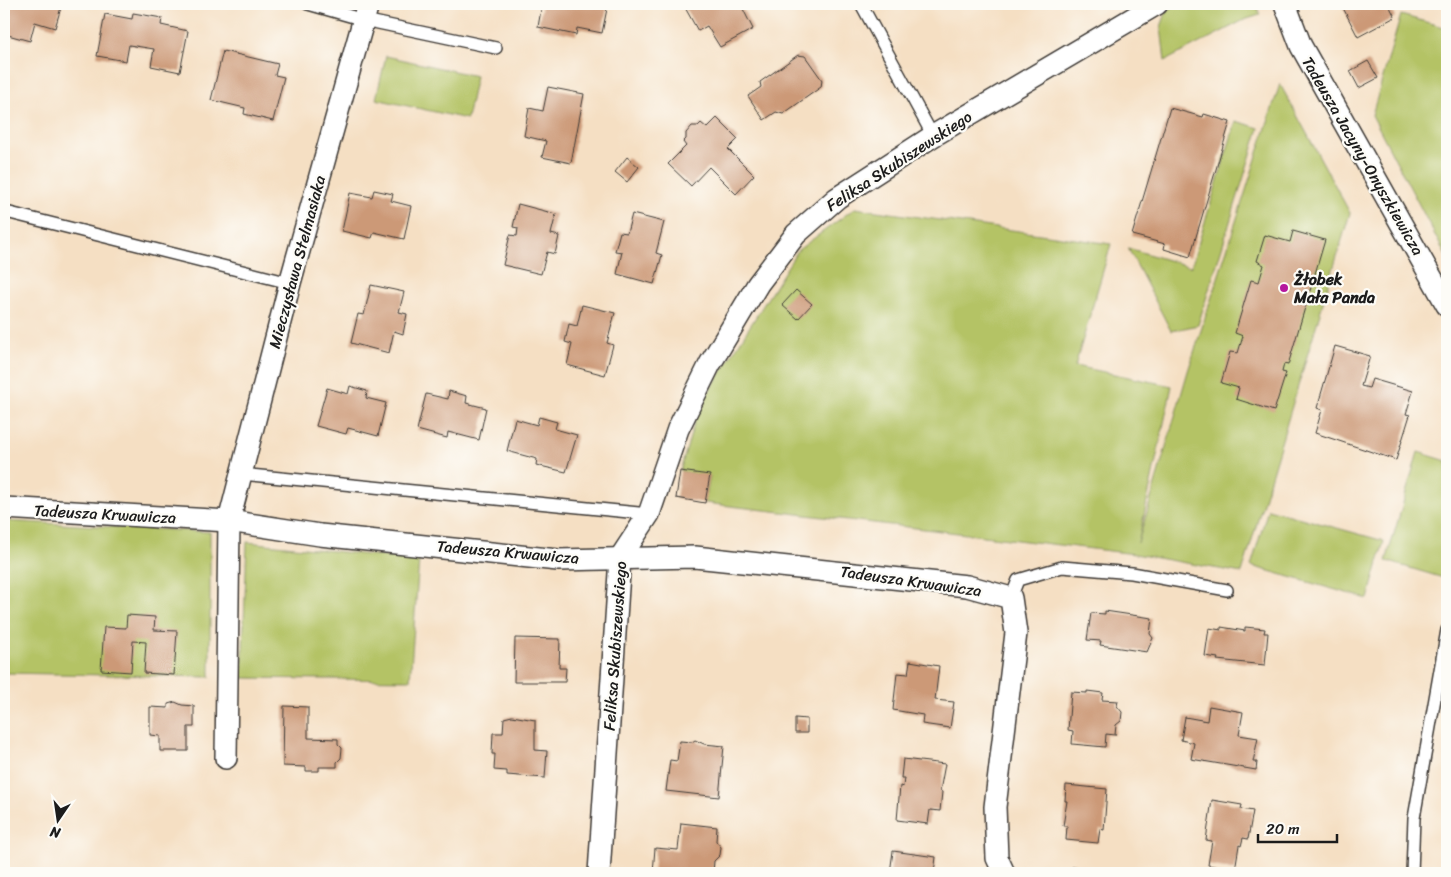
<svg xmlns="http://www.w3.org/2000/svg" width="1451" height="877" font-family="Sriracha,sans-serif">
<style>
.green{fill:#b4c365;stroke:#687040}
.building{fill:#c97}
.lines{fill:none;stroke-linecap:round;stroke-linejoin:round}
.lane-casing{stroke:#3d3935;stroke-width:14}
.street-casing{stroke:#3d3935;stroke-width:24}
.lane{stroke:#fff;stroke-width:11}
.street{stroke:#fff;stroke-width:21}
.poi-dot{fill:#b5179e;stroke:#fdfcf7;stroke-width:2}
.labels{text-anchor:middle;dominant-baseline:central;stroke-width:4.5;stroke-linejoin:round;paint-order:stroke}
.street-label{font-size:16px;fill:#1c1c1c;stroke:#fdfcf7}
.poi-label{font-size:16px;font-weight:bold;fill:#1c1c1c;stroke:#fdfcf7;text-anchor:start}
</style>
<rect width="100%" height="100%" fill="#fdfcf7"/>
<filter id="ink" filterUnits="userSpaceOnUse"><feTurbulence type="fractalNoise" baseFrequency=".02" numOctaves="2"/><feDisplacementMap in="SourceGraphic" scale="10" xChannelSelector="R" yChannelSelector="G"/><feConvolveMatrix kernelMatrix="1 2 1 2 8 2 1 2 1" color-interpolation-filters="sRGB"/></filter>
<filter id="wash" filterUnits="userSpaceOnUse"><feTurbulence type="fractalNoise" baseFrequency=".0096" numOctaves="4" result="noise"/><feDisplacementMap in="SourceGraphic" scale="20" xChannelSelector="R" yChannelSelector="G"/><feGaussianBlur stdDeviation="1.12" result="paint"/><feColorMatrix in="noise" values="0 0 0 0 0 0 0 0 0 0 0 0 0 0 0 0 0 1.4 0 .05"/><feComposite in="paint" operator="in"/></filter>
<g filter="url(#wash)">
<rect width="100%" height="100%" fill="#f5dfc3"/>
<!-- green -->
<g class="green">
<path d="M1178 4H1256L1260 15 1244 20 1165 61 1161 27 1167 10Z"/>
<path d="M1401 15 1447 28V258L1372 115Z"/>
<path d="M386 56 476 76 467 119 376 99Z"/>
<path d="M1280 84 1350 213 1242 573 1135 554 705 503 710 476 680 471 699 407 798 250 855 208 1111 244 1075 366 1172 386 1138 543 1188 371Z"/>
<path d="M1236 121 1259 128 1198 325 1171 331 1128 248 1191 267Z"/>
<path d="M1418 452 1447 461V579L1386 561Z"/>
<path d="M1268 509 1384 541 1368 599 1251 566Z"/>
<path d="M4 521 210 532V677L4 673Z"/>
<path d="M247 542 419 560 410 680 242 678Z"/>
</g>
<g id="blocks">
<!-- building -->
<g class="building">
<path d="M4 4H62L55 28 35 22 30 41 4 34Z"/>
<path d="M542 4H608L602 33 577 28 576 35 538 27Z"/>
<path d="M683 4H734L736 8 741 5 753 29 720 47 707 26 698 31Z"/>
<path d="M1341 4H1392L1389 5 1395 17 1358 37Z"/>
<path d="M133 13 162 18 161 25 188 31 180 72 151 66 154 49 129 45 126 61 97 56 105 14 132 19Z"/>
<path d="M223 51 278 64 275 75 284 77 273 121 244 114 245 108 211 100Z"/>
<path d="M798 55 805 56 822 80 821 87 783 114 776 112 764 120 748 96 761 87 760 82Z"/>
<path d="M1368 61 1378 78 1359 88 1350 71Z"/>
<path d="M548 87 584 94 571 163 542 157 546 141 524 136 529 108 543 111Z"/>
<path d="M1170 108 1203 117 1204 114 1230 122 1190 257 1164 249 1165 244 1132 235Z"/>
<path d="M717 118 738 139 728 149 754 175 736 194 709 167 691 186 668 164 686 146 683 142 686 139V133L692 126H698L701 123 707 128Z"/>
<path d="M627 157 639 167 627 182 615 172Z"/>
<path d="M374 190 393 194 391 201 411 206 404 239 374 232 372 238 342 231 350 193 372 197Z"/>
<path d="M518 204 556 214 551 234 559 236 555 254 547 252 541 274 503 265 510 235 517 236 518 228 513 227Z"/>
<path d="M632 214 664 222 656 253 662 255 654 284 617 274 622 252 615 251 620 232 627 233Z"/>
<path d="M1293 231 1325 240 1288 365 1284 364 1282 372 1286 373 1274 411 1236 399 1239 388 1221 383 1230 352 1238 353 1243 336 1235 333 1251 280 1259 282 1264 265 1257 261 1265 235 1290 242Z"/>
<path d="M371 285 404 292 399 312 407 314 403 334 394 331 389 353 351 343 358 314 364 315Z"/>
<path d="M796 290 812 304 798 319 782 305Z"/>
<path d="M582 305 615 313 607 343 613 345 605 375 567 365 572 344 565 342 569 324 577 326Z"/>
<path d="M1335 346 1370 356 1361 386 1369 388 1372 379 1413 391 1406 414 1410 415 1396 460 1315 433 1322 410 1317 408Z"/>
<path d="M350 386 367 391 366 398 386 403 378 436 348 428 346 434 316 426 327 388 348 394Z"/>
<path d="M449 391 467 396 466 403 486 408 479 440 448 432 447 438 417 430 426 394 448 399Z"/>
<path d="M539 417 557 422 555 429 577 435 566 472 536 465 537 459 507 451 515 419 537 425Z"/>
<path d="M680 471 710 475 705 503 676 498Z"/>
<path d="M1105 611 1152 618 1150 634 1153 638 1147 652 1100 645 1101 641 1087 640 1091 613 1105 614Z"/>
<path d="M127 615 155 617 154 630 177 631 174 675 144 673 146 642 133 641 131 672 101 670 104 627 126 628Z"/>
<path d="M1221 627 1245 631V627L1265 629 1264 633H1268L1265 665 1217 660 1218 658 1205 656 1209 628 1221 630Z"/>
<path d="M515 638 560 639 559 668H566L565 682H514Z"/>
<path d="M910 661 939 666 935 700 954 702 950 728 922 724 923 715 893 710 897 673 908 674Z"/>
<path d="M1087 691 1103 693 1102 700 1118 701 1117 706 1122 712 1121 721 1116 725 1115 735 1106 734 1105 747 1072 744 1073 731 1068 730 1071 692 1087 693Z"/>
<path d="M175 702 182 705 194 706V727H188V751H160V736L150 735V707L168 708V704Z"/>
<path d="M284 706 308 707V738L338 739V744L342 748 341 758 337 762V767H319V771H306V767L283 766Z"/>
<path d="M1209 706 1243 712 1239 735 1258 738 1253 762H1257L1256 770 1191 759 1194 743 1181 740 1185 717 1207 721Z"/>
<path d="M512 716 535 720V750L547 751 545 778 507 775V771L494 770 495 754H492L493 733H503L504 718Z"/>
<path d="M795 718 807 719V733H795Z"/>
<path d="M695 740 704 744 724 746 719 797 666 791 670 760 677 761 680 741 692 742Z"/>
<path d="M903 759 945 764 940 791 942 792 940 811 930 810 928 824 897 820 900 786 903 787 904 778H901Z"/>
<path d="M1066 785 1107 789 1104 830 1100 829 1098 843 1066 840 1067 826H1063L1067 801H1065Z"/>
<path d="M1212 800 1242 805 1241 809 1253 811 1248 839 1243 838 1241 846 1239 845 1235 870 1208 865 1212 841 1206 840Z"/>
<path d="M681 823 717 827 716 841 721 847 720 855 714 861 713 873H653L655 848 678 850Z"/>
<path d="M893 851 936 857 934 873H890Z"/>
<path d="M1072 867 1114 871V873H1071Z"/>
</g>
</g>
</g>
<g filter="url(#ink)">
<use href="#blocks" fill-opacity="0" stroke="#3d3935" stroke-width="1"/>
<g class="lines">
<defs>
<g id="lane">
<path d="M308 4 364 20 496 48"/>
<path d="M861 4 933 136"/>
<path d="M6 212 290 283"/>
<path d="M241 474 649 514"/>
<path d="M1011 598 1018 580 1062 567 1132 573 1227 590"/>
<path d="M1412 873 1414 818 1447 630"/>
</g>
<g id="street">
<path d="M1285 4 1301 46 1447 305"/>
<path d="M4 508 229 521 320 535 558 560 695 557 967 586 1011 598 1016 633 995 807 997 858 1004 873"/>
<path d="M226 758 229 521 290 283 368 4"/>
<path d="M599 873 620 558 649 514 678 429 710 364 758 284 796 234 837 198 933 136 1157 4"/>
</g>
</defs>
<!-- lane casing -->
<use href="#lane" class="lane-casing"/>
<!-- street casing -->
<use href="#street" class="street-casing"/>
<!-- lane -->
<use href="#lane" class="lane"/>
<!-- street -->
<use href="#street" class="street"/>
</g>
</g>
<!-- markers -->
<circle class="poi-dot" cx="1284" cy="288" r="5"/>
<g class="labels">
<!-- street labels -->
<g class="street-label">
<text transform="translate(1363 156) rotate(60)">Tadeusza Jacyny-Onyszkiewicza</text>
<text transform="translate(899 161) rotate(-33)">Feliksa Skubiszewskiego</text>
<text transform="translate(297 262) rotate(-75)">Mieczysława Stelmasiaka</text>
<text transform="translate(105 514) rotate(3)">Tadeusza Krwawicza</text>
<text transform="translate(508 552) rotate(5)">Tadeusza Krwawicza</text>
<text transform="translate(911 581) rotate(8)">Tadeusza Krwawicza</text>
<text transform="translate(615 646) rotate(-86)">Feliksa Skubiszewskiego</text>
</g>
<!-- poi labels -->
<g class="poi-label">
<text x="1294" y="279">Żłobek<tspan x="1294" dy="18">Mała Panda</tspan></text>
</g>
</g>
<!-- margin -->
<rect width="1451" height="877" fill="none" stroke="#fdfcf7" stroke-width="20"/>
<!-- north arrow -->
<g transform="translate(58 820) rotate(193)" stroke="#fdfcf7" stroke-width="4" paint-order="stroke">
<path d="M0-4L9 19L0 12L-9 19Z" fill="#1c1c1c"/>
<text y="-8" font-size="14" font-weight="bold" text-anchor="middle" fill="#1c1c1c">N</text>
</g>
<!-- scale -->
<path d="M1258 834v8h79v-8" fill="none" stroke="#1c1c1c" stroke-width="2.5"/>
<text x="1266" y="834" font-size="15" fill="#1c1c1c" stroke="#fdfcf7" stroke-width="4" paint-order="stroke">20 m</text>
</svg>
